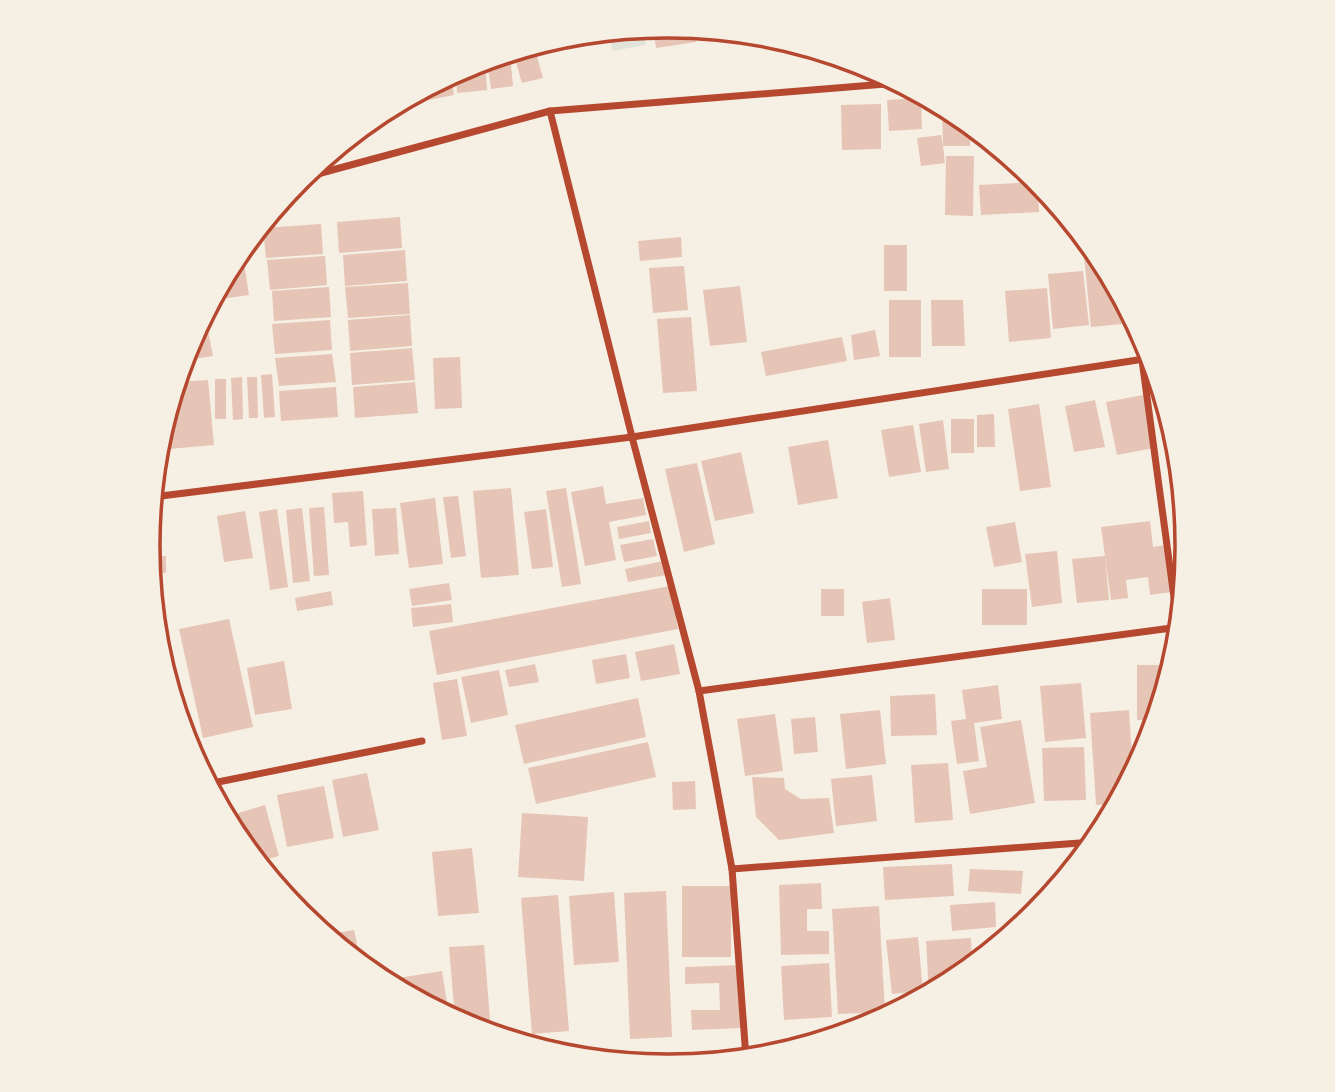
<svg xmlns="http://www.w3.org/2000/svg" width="1335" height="1092" font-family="'Archivo Narrow',sans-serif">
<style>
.green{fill:#e2e4dc}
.building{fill:#e6c5b7}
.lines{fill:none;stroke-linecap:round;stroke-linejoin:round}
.minor{stroke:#b5482f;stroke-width:7}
.rim{fill:none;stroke:#b5482f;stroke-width:3.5}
</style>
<rect width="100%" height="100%" fill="#f6efe4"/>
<!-- green -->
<path class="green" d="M643 29 646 45 612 51 609 32Z"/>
<!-- building -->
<g class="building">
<path d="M668 26 694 29 696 42 656 48 653 28Z"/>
<path d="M534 46 543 78 522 83 513 52Z"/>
<path d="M510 54 513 86 491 89 487 60Z"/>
<path d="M485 61 487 90 457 93 456 73Z"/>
<path d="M451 76 454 95 419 102 417 93Z"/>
<path d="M921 98 922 129 889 131 887 100Z"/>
<path d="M881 104V149L842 150 841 105Z"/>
<path d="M942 106 970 125V146H943L945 163 921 166 917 138 941 135 943 146Z"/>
<path d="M946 156H974L973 216 945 215Z"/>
<path d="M1037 182 1039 212 981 215 979 185Z"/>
<path d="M400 217 402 248 339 253 337 222Z"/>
<path d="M321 224 323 254 266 258 263 228Z"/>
<path d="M681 237 682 257 640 261 638 241Z"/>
<rect x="884" y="245" width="23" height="46"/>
<path d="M1090 245 1100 258 1119 294 1122 324 1091 327 1083 246Z"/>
<path d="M242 249 249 295 215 300 236 257Z"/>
<path d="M405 250 407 281 345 286 343 255Z"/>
<path d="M325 256 327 285 270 290 267 260Z"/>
<path d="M684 266 688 310 653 313 649 268Z"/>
<path d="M1083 271 1089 325 1053 329 1048 274Z"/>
<path d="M408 283 410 314 348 318 345 287Z"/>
<path d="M740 286 747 342 710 346 703 290Z"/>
<path d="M329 287 331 317 274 321 272 291Z"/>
<path d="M1047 288 1051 338 1009 342 1005 291Z"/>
<rect x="889" y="300" width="32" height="57"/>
<path d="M931 300H963L965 346H932Z"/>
<path d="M410 315 412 346 350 351 348 320Z"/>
<path d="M691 317 697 391 663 393 657 319Z"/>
<path d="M330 320 332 350 275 354 272 324Z"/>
<path d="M207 326 213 356 187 360V347L198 328Z"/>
<path d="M875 330 880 356 854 360 851 335Z"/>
<path d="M842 337 847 361 766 376 761 352Z"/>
<path d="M412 348 415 380 352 385 350 353Z"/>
<path d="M332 354 336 382 279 386 275 358Z"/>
<path d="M460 357 462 408 435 409 433 358Z"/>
<path d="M272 374 275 417 264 418 261 375Z"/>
<path d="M242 377 243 419 233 420 231 378Z"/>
<path d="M247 377H257L258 418H249Z"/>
<rect x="215" y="379" width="11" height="40"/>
<path d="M208 380 214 445 157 450 177 382Z"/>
<path d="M415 382 418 413 355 418 353 387Z"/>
<path d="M336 387 338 417 281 421 279 391Z"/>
<path d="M1143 395 1154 448 1117 455 1106 402Z"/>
<path d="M1095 400 1105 447 1074 452 1065 406Z"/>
<path d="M1039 404 1051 487 1020 491 1008 409Z"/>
<path d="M994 414 995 447H977V415Z"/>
<rect x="951" y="419" width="23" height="34"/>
<path d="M943 420 949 469 926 472 919 424Z"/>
<path d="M913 425 921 472 889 477 881 430Z"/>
<path d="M828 440 838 498 798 505 788 447Z"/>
<path d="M741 452 754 513 715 521 701 461Z"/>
<path d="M697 463 715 544 684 552 665 469Z"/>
<path d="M603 486 606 504 643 498 646 515 609 522 616 560 585 566 571 492Z"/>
<path d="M511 488 519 575 481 578 473 491Z"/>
<path d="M566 488 581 584 562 587 546 491Z"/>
<path d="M363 491 367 545 350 547 348 522 334 523 332 493Z"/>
<path d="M458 496 466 556 451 558 443 497Z"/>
<path d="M435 498 443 564 409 568 400 503Z"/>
<path d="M324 507 329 575 314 576 309 508Z"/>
<path d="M302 508 310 581 293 583 286 510Z"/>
<path d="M396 508 399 554 375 556 372 509Z"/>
<path d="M277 509 288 587 270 590 259 512Z"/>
<path d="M546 509 553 567 532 569 524 512Z"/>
<path d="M245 511 253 558 224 562 217 516Z"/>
<path d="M649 521 651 533 619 539 617 527Z"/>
<path d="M1150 521 1153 547 1166 545 1172 592 1150 595 1148 577 1126 580 1128 598 1111 600 1101 527Z"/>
<path d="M1015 522 1022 562 994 567 986 527Z"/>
<path d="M653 539 657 556 624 562 620 545Z"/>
<path d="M1057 551 1062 603 1032 607 1025 554Z"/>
<path d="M166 556V573H152L151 557Z"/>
<path d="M1105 556 1109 600 1077 603 1072 559Z"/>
<path d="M663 561 666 575 628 582 625 569Z"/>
<path d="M449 583 452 600 412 606 409 589Z"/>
<path d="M670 586 678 629 437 675 429 631Z"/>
<rect x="821" y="589" width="23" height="27"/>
<rect x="982" y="589" width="45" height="36"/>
<path d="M331 591 333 605 297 611 295 598Z"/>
<path d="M890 598 895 640 867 643 862 602Z"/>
<path d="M451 604 453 622 413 627 411 608Z"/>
<path d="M229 619 253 727 203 738 179 629Z"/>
<path d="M674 644 680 674 641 681 635 652Z"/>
<path d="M626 654 630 678 596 684 592 660Z"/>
<path d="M284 661 292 709 255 715 247 668Z"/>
<path d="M535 664 539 682 509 687 505 670Z"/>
<path d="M1137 665H1172L1155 720H1137Z"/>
<path d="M499 670 508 715 471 723 461 677Z"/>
<path d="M457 679 467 736 442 740 433 683Z"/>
<path d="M1081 683 1086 738 1045 742 1040 686Z"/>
<path d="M998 685 1002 719 974 723 979 761 957 764 951 721 966 719 962 690Z"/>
<path d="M935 694 937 735 891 736 890 696Z"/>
<path d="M638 698 646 737 524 764 515 725Z"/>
<path d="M880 710 886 764 846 769 840 714Z"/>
<path d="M1129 710 1133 772 1116 804 1096 805 1090 713Z"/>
<path d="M775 714 783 771 745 776 737 719Z"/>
<path d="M815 717 818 752 794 754 791 719Z"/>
<path d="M1021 720 1035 803 970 814 963 771 987 767 980 727Z"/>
<path d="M648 742 656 777 536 804 528 768Z"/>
<path d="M1084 747 1086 800 1044 801 1042 748Z"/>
<path d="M948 763 953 820 915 823 911 765Z"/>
<path d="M367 773 379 830 343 837 332 780Z"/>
<path d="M872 775 877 821 836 826 831 779Z"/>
<path d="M752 777 784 778 785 789 801 799 829 798 834 833 779 840 756 817Z"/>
<path d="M695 781 696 809 673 810 672 782Z"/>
<path d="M324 786 334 838 287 847 277 795Z"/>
<path d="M265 805 279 856 257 862 248 850 238 813Z"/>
<path d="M522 813 588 817 584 881 518 877Z"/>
<path d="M472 848 479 913 438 916 432 852Z"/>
<path d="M952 864 954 896 885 900 883 867Z"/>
<path d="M970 869 1023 871 1021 894 968 891Z"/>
<path d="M821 883 822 909H807V931H829V954L781 955 779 885Z"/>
<rect x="682" y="886" width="49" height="71"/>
<path d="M666 891 672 1037 630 1039 624 893Z"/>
<path d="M614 892 619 962 574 965 569 896Z"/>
<path d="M558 895 569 1031 532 1034 521 898Z"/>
<path d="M995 902 996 927 952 931 950 905Z"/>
<path d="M879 906 885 1012 838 1014 832 909Z"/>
<path d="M354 930 361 963 326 935Z"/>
<path d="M918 937 923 991 892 994 886 940Z"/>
<path d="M971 938 972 965 956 978 929 993 926 941Z"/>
<path d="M484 945 491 1031H485L455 1019 449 947Z"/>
<path d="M829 963 832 1017 784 1020 781 966Z"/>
<path d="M739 965 741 1028 692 1030 691 1010H720L719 983 685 984V967Z"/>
<path d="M391 971 394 986 375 975Z"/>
<path d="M442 971 449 1016 400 990 398 978Z"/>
</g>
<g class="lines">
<!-- minor -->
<g class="minor">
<path d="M550 111 632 437 699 691 732 869 746 1058"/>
<path d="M324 159 327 171"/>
<path d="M299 179 550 111 898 83"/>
<path d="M1135 323 1142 360 1178 627"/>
<path d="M153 497 632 437 1151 358"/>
<path d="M699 691 1179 627"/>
<path d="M208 784 422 741"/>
<path d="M732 869 1093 842"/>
</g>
</g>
<!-- crop -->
<path d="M0 0H1335V1092H0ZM667 38H668A507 507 0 0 1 1175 545V547A507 507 0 0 1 668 1054H667A507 507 0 0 1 160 547V545A507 507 0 0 1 667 38Z" fill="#f6efe4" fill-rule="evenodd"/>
<path class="rim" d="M667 38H668A507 507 0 0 1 1175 545V547A507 507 0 0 1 668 1054H667A507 507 0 0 1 160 547V545A507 507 0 0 1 667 38Z"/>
</svg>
